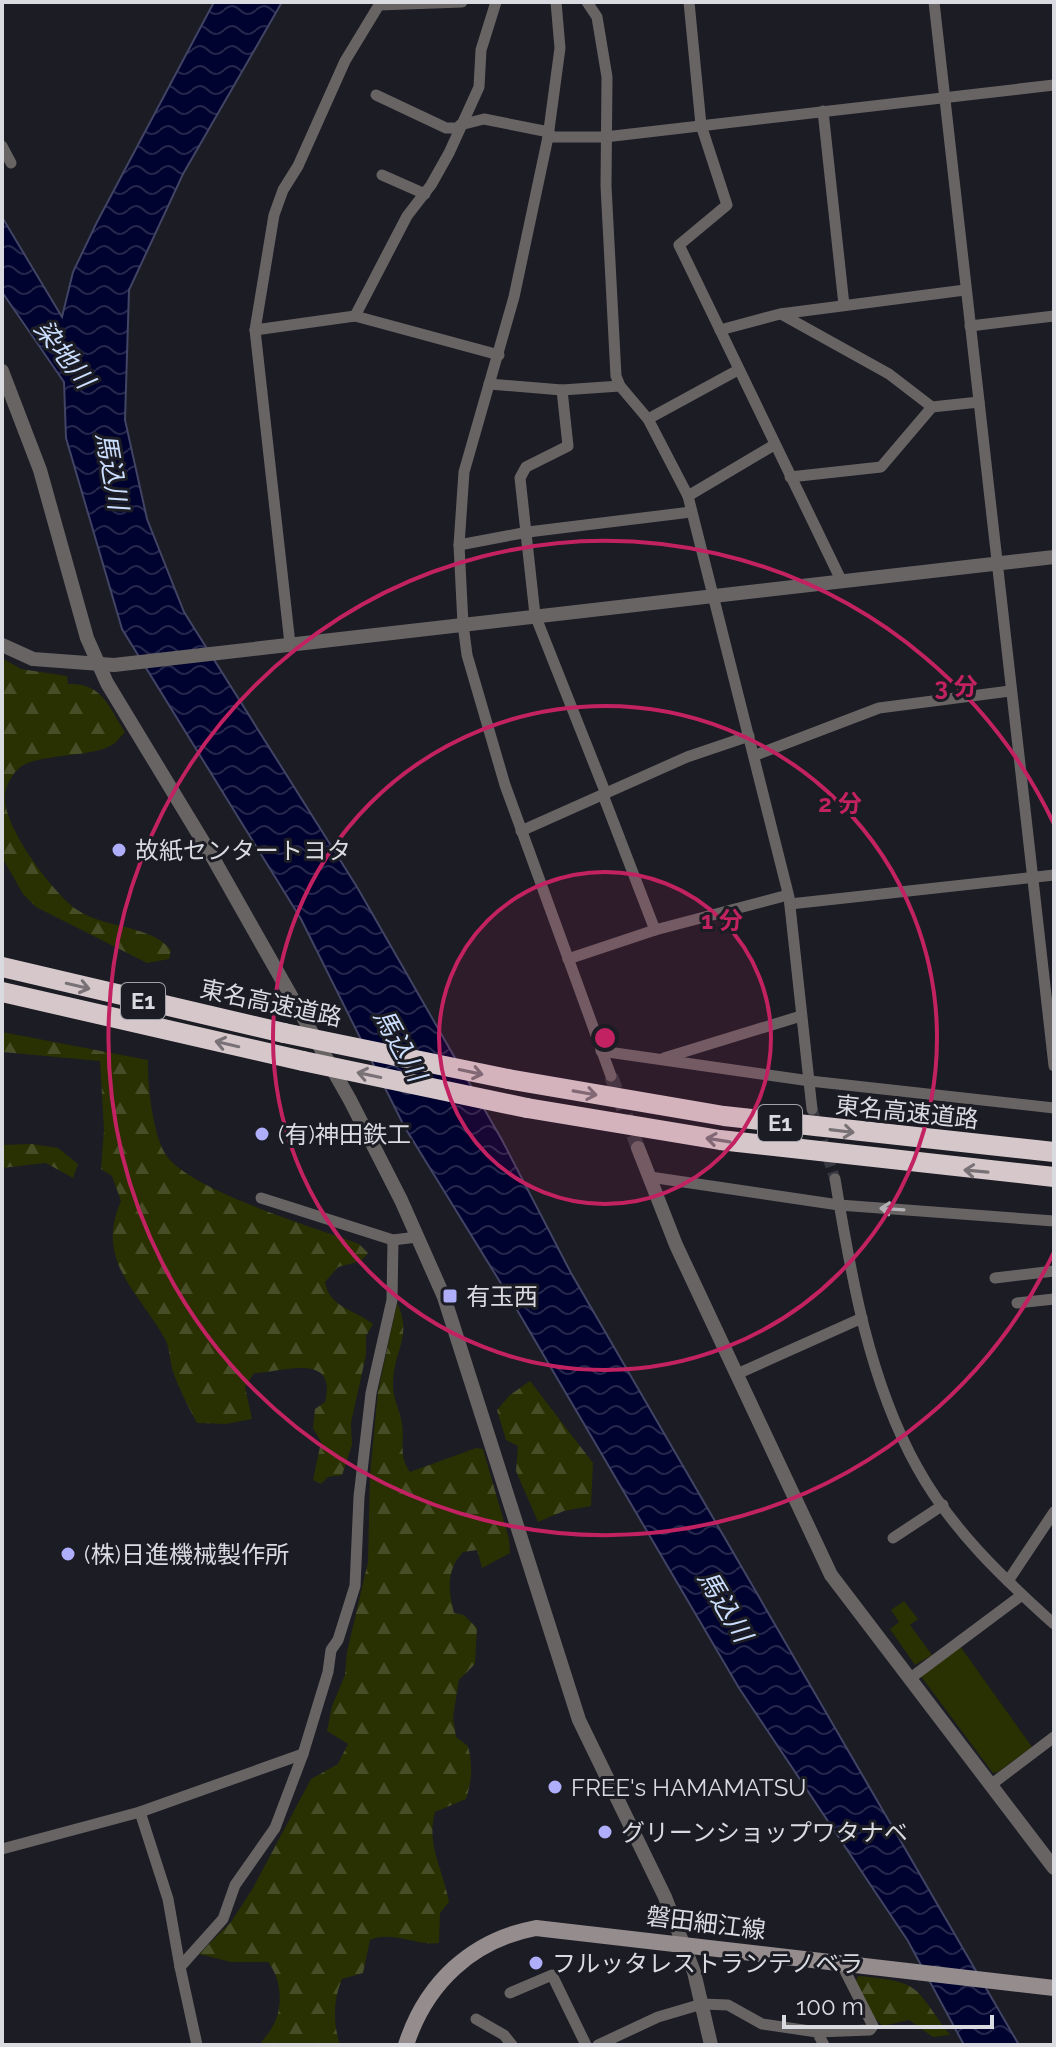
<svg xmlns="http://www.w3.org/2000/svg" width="1056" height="2047" font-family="Raleway,'Noto Sans JP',sans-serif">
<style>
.green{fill:#293002}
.forest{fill:url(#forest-firs)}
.water{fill:url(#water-waves);stroke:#414464;stroke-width:2}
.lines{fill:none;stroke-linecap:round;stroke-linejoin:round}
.minor-tunnel{stroke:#383940;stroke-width:11;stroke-dasharray:11 5.5;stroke-linecap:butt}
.tertiary-tunnel{stroke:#383940;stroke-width:14;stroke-dasharray:14 7;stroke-linecap:butt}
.minor{stroke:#696464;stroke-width:11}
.tertiary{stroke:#696464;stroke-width:14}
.secondary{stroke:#958c8d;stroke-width:16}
.motorway{stroke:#d6c8ca;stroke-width:20}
.motorway-bridge{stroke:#d6c8ca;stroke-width:20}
.oneway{stroke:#787277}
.oneway2{stroke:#b2b1b5}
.ring{fill:none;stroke:#c32262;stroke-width:4}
.poi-dot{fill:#aeaefb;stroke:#1b1c24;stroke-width:3}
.labels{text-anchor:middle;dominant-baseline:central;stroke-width:6;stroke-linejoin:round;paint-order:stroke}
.shield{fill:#1b1c24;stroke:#a0a2a8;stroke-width:2}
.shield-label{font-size:22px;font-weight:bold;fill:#d9dbe0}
.poi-label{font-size:24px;fill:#d9dbe0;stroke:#1b1c24;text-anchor:start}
.street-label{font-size:24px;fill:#d9dbe0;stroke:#1b1c24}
.water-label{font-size:26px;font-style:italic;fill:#cbdefe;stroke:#1b1c24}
.centre{fill:#c32262;stroke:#1b1c24;stroke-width:4}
.ring-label{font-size:24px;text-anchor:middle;font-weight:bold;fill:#c32262;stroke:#1b1c24;stroke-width:6;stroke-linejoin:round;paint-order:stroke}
</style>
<defs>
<pattern id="forest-firs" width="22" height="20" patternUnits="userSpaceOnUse" patternTransform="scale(2)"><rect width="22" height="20" fill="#293002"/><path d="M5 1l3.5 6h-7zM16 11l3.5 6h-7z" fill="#474d27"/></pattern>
<pattern id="water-waves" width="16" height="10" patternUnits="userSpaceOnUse" patternTransform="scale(2)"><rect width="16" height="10" fill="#00032f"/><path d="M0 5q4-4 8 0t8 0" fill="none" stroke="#25274d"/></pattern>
</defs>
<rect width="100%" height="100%" fill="#1b1c24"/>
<!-- green -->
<g class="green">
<path d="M904 1601 918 1619 910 1625 932 1655 915 1665 890 1629 899 1622 891 1610Z"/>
<path d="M960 1646 1032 1747 998 1772 993 1773 920 1675Z"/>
</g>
<!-- forest -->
<g class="forest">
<path d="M2 658 21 669 67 676 68 684C102 682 109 707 125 732 121 736 116 743 112 745 91 758 34 753 18 769 11 776 5 787 5 797 3 826 53 893 76 909 104 929 150 924 171 950L169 959 147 963 36 907 23 894 2 857Z"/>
<path d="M2 1032 148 1060C147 1083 153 1136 166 1155 191 1191 316 1228 359 1244L368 1253 361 1261 338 1267 325 1282C329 1307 355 1310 373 1324L366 1336V1355L351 1423 352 1445 342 1475 328 1477 321 1484 313 1480 321 1442 313 1428 315 1409 325 1402C338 1350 280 1373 254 1373L245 1387 252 1419 226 1424 197 1423C188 1406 179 1389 173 1372 170 1362 170 1350 166 1341 140 1292 94 1262 121 1201L112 1176 101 1169 104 1130 100 1061 2 1052Z"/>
<path d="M32 1144 58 1148 78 1164 73 1178 46 1163 2 1168V1145Z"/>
<path d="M397 1303C413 1335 394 1350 393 1382 392 1398 400 1409 402 1424 405 1444 398 1455 410 1472L476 1448 483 1449 509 1539 510 1553 482 1568 477 1550 463 1552C446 1570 448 1590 454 1613L464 1615 477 1628 475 1664 459 1680 453 1717 456 1737 468 1746C473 1766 472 1780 466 1799L435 1812C426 1845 443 1869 449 1902L440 1913 439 1943C416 1946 391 1930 370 1940L363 1973 342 1979C333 2000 333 2023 340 2045H260C263 2038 268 2035 271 2029 284 2010 282 1979 268 1962H231L199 1954 231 1922 253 1888 311 1779 338 1764 348 1744 327 1731 332 1706 345 1675 347 1652 368 1562 370 1475 378 1391Z"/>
<path d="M530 1381 593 1463 591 1506 564 1511 538 1522 516 1471 518 1446 506 1440 497 1410 510 1395Z"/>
<path d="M858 1976C923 1982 913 1986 950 2035L933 2037 909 2020 883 2026 869 2013 855 1984Z"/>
</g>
<!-- water -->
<path class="water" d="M214 2H282L183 174 129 290 125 420 147 519 184 612 357 887 502 1140 571 1273 1019 2045H964L908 1941 739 1688 513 1303 404 1126 301 919 122 629 66 438 64 382 2 292V217L62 317 73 272 97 222Z"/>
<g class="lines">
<!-- minor-tunnel -->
<path class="minor-tunnel" d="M812 1109 835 1179"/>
<!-- tertiary-tunnel -->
<path class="tertiary-tunnel" d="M611 1076 638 1148"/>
<!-- minor -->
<g class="minor">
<path d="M556 2 560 48 548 137 514 297 464 472 459 545 463 624 467 655 505 785 611 1076"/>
<path d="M587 2 597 17 607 77 606 186 616 376 620 386 648 419 688 496 789 897 812 1109"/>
<path d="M689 2 701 125 727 205 679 245 842 582"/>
<path d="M934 2 1054 1066"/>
<path d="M376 95 446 128H459"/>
<path d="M823 111 844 305"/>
<path d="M460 125 484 119 549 132"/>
<path d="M548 137H605L1054 85"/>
<path d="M2 146 11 163"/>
<path d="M382 175 425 194"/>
<path d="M781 314 889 374 932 407 979 402"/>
<path d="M355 316 407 216 431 185 449 153 479 87 481 50 496 2"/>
<path d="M970 326 1054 316"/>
<path d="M255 330 355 316 499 355"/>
<path d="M720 330 780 314 965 290"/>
<path d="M489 384 562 390 620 386"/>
<path d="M562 390 568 446 526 467 520 478 535 615 606 794"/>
<path d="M648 419 738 370"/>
<path d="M790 477 881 467 932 407"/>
<path d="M688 496 774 445"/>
<path d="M459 545 528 532 691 512"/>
<path d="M290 644 255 330 274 215 283 190 298 166 345 61 379 5 462 2"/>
<path d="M756 755 879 708 1010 691"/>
<path d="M603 795 655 930"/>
<path d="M521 831 687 757 749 736"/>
<path d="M790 904 1054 875"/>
<path d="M568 959 655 930 788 895"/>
<path d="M601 1051 810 1081 1054 1108"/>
<path d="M664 1058 801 1016"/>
<path d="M650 1177 839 1205 1054 1221"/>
<path d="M835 1179C851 1276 869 1381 917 1467 951 1529 1003 1578 1054 1624"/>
<path d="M261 1198 393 1240"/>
<path d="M995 1278 1054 1271"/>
<path d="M1017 1303 1054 1299"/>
<path d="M737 1374 862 1318"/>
<path d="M893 1538 943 1505"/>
<path d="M1008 1581 1054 1512"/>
<path d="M912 1677 1022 1595"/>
<path d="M992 1784 1054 1737"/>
<path d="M140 1812 168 1899 180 1967"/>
<path d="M2 1849 140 1812 303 1754"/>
<path d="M510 1993 552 1975 586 2045"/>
<path d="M476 2019 504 2035 512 2045"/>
<path d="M817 2032 870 2030 873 2026 841 1963"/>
<path d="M197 2045 180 1967 223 1919 235 1885 275 1828 303 1754 328 1672 331 1650 338 1640 355 1586 359 1497 371 1393 392 1300 393 1240 417 1237"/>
<path d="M598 2045 658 2017 702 2004 728 2005 762 2024 817 2032 824 2045"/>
</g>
<!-- tertiary -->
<g class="tertiary">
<path d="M2 371 40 470 87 638 107 683 213 858 350 1100 401 1200 444 1297 579 1720 665 1897 694 1972 711 2045"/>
<path d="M2 645 33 659 114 665 1054 557"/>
<path d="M638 1148 676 1245 831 1575 1054 1868"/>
</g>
<!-- secondary -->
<path class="secondary" d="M406 2045C426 1983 472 1940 536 1928L1054 1988"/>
<!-- motorway -->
<g class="motorway">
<path d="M2 967 284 1033"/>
<path d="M2 992 303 1061"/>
<path d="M508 1079 724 1116 1054 1152"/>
<path d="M527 1108 720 1140 1054 1177"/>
</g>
<!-- motorway-bridge -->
<g class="motorway-bridge">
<path d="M284 1033 508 1079"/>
<path d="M303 1061 527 1108"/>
</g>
</g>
<!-- one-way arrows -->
<defs><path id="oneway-shaft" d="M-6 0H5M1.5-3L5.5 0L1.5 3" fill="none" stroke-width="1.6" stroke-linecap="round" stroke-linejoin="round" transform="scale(2)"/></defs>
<g class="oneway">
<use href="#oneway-shaft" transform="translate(78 986) rotate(13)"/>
<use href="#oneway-shaft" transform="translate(227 1044) rotate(-167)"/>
<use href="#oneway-shaft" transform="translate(471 1072) rotate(12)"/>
<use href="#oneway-shaft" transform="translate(369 1075) rotate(-168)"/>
<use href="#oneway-shaft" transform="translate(585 1093) rotate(10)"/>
<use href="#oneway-shaft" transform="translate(842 1131) rotate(7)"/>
<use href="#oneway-shaft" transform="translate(718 1140) rotate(-171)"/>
<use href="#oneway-shaft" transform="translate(976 1171) rotate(-175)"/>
</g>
<use class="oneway2" href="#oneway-shaft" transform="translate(892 1209) rotate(-176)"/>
<!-- distance rings -->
<circle cx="605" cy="1038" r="166" fill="#c32262" fill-opacity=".12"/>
<g class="ring">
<circle cx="605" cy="1038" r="166"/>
<circle cx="605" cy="1038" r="332"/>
<path d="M1054 1252A497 497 0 1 1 1054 824"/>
</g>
<!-- markers -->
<g class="poi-dot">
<circle cx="119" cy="850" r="8"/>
<circle cx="262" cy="1134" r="8"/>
<rect x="442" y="1288" width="16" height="16" rx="4"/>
<circle cx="68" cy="1554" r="8"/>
<circle cx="555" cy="1787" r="8"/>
<circle cx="605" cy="1832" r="8"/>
<circle cx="536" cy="1963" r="8"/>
</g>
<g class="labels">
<!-- shield labels -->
<g class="shield">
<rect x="121" y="983" width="44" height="36" rx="6"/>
<rect x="758" y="1105" width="44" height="36" rx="6"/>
</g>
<g class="shield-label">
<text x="143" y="1001">E1</text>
<text x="780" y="1123">E1</text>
</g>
<!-- poi labels -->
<g class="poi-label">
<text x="135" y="850">故紙センタートヨタ</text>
<text x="278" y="1134">(有)神田鉄工</text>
<text x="466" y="1296">有玉西</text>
<text x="84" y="1554">(株)日進機械製作所</text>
<text x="571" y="1787">FREE's HAMAMATSU</text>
<text x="621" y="1832">グリーンショップワタナベ</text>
<text x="552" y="1963">フルッタレストランテノベラ</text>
</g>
<!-- street labels -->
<g class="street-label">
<text transform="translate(271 1003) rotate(12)">東名高速道路</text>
<text transform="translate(907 1112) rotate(6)">東名高速道路</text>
<text transform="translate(706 1923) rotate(7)">磐田細江線</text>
</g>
<!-- water labels -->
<g class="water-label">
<text transform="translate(64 354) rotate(52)">染地川</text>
<text transform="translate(112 471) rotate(80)">馬込川</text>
<text transform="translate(400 1045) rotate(61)">馬込川</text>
<text transform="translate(725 1606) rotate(59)">馬込川</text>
</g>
</g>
<circle cx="605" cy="1038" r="12" class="centre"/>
<g class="ring-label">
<text x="956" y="695">3 分</text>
<text x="840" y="812">2 分</text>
<text x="722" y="929">1 分</text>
</g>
<!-- border -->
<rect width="1056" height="2047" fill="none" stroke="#d9dbe0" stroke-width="8"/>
<!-- scale -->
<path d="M784 2015v12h208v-12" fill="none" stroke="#d9dbe0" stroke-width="4"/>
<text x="796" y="2015" font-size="24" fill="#d9dbe0" stroke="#1b1c24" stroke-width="6" paint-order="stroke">100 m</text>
</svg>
